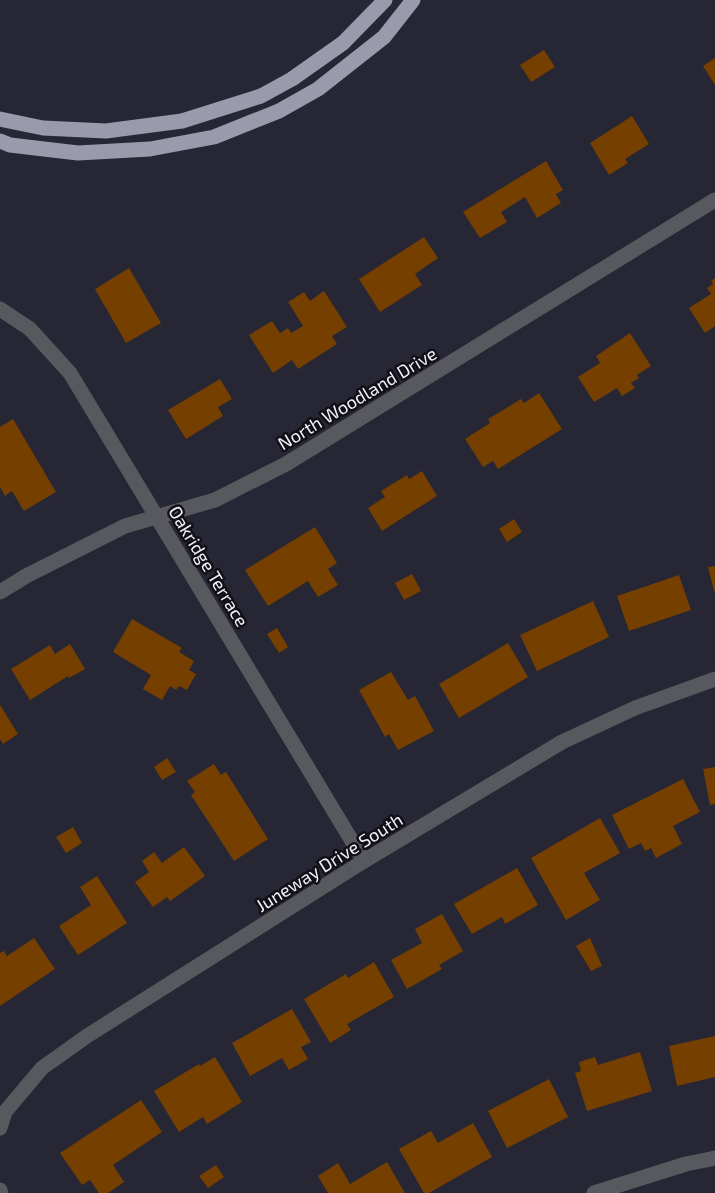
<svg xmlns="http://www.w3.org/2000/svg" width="715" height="1193" font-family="'Exo 2',sans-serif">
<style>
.building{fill:#753f00}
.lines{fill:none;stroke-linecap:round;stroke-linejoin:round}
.minor{stroke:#58585f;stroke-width:15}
.highway{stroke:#9a9aac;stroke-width:15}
.labels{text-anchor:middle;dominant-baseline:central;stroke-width:5;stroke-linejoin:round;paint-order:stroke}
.street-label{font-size:18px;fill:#f1f1fb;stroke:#101016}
</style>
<rect width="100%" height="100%" fill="#262634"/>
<!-- building -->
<g class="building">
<path d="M544 50 555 67 531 82 520 65Z"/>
<path d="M715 58V85L703 66Z"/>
<path d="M632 116 649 144 625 159 628 163 609 175 590 143Z"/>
<path d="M546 161 563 190 556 194 561 203 537 218 525 197 501 212 507 222 480 238 463 212Z"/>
<path d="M424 237 438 258 415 274 422 285 380 312 359 279Z"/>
<path d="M129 268 161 323 126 343 95 289Z"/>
<path d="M715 278V326L705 333 689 308 711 294 707 288 713 284 711 281Z"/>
<path d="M324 291 347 327 332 336 337 344 298 369 292 360 273 373 249 335 272 321 280 333 288 328 291 333 303 326 288 302 304 292 310 301Z"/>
<path d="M630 333 651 366 637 375 639 378 631 383 635 388 622 396 617 388 594 402 578 377 600 363 596 356Z"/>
<path d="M220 379 232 399 218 407 223 416 186 439 168 410Z"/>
<path d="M539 393 562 429 498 469 493 461 483 467 465 439 490 423 488 419 521 399 524 403Z"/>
<path d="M13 419 56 492 24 511 12 491 5 496 0 487V427Z"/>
<path d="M422 471 437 496 382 531 368 508 385 497 381 491 407 475 409 479Z"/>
<path d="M514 519 522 532 507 542 499 529Z"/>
<path d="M315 527 337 563 328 569 338 585 318 597 308 581 268 606 245 570Z"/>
<path d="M715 566V591H714L708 567Z"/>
<path d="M412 574 421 591 404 600 395 583Z"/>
<path d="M679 575 691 610 629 631 617 596Z"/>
<path d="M593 601 609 637 537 671 520 635Z"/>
<path d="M132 619 182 648 179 652 194 661 189 670 196 674 187 690 179 686 176 690 170 686 162 700 143 689 151 675 113 652Z"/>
<path d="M277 628 288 647 279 653 267 634Z"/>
<path d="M508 643 528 677 459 718 439 684Z"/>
<path d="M70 644 85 669 69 678 68 676 30 700 11 669 50 645 55 654Z"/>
<path d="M391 672 408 700 415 696 434 731 398 750 389 734 385 737 359 690Z"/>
<path d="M0 705 18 734 3 744 0 739Z"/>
<path d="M167 758 176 772 162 780 154 767Z"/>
<path d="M214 764 221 775 226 772 268 839 234 861 191 795 195 792 187 781Z"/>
<path d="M715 767V804L710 805 703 769Z"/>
<path d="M683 779 700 812 673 826 682 844 656 858 651 848 645 851 641 843 629 849 612 815Z"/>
<path d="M600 818 620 853 584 873 600 900 566 920 531 858Z"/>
<path d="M73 827 82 843 66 853 56 837Z"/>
<path d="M184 847 205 876 170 901 167 897 153 907 135 882 149 872 142 861 154 852 162 863Z"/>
<path d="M517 868 538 905 505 924 502 917 472 934 454 904Z"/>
<path d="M97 876 127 923 78 955 59 926 91 905 80 887Z"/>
<path d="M442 914 463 951 439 965 442 969 407 989 391 960 422 943 415 929Z"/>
<path d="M34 938 55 969 0 1006V953L4 951 7 956Z"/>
<path d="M590 938 602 966 591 971 576 946Z"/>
<path d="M374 962 394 997 347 1024 351 1030 330 1043 304 999 346 974 348 978Z"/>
<path d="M292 1009 311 1042 301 1047 308 1059 289 1070 282 1058 250 1076 232 1043Z"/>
<path d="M715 1036V1077L677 1086 669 1046Z"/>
<path d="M640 1052 652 1091 587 1111 575 1073 581 1071 579 1062 595 1057 598 1065Z"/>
<path d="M215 1057 242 1102 207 1124 203 1117 179 1132 154 1091 199 1064 200 1066Z"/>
<path d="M549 1079 568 1117 507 1148 488 1111Z"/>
<path d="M141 1100 162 1132 113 1165 124 1182 108 1193H99L90 1180 82 1185 60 1153Z"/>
<path d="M473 1123 492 1157 429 1193H424L399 1149 431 1131 438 1143Z"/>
<path d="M387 1162 405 1193H328L318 1176 338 1163 350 1184Z"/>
<path d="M216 1165 224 1177 208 1188 199 1176Z"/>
</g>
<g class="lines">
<!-- minor -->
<g class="minor">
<path d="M0 309 30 329 70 373 364 861"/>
<path d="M0 592 26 576 125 526 215 500 286 464 715 200"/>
<path d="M0 1128 5 1112 42 1068 87 1036 364 861 562 742 635 708 715 679"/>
<path d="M0 1190 1 1193"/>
<path d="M594 1193 686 1164 715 1158"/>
</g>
<!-- highway -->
<g class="highway">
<path d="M0 119 43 128 106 131 182 121 261 96 292 79 343 43 385 0"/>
<path d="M0 141 10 145 78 153 150 149 214 137 279 111 318 89 384 37 413 0"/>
</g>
</g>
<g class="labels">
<!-- street labels -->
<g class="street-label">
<text transform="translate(357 398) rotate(-31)">North Woodland Drive</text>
<text transform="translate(209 566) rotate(59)">Oakridge Terrace</text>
<text transform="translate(329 862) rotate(-32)">Juneway Drive South</text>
</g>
</g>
</svg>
